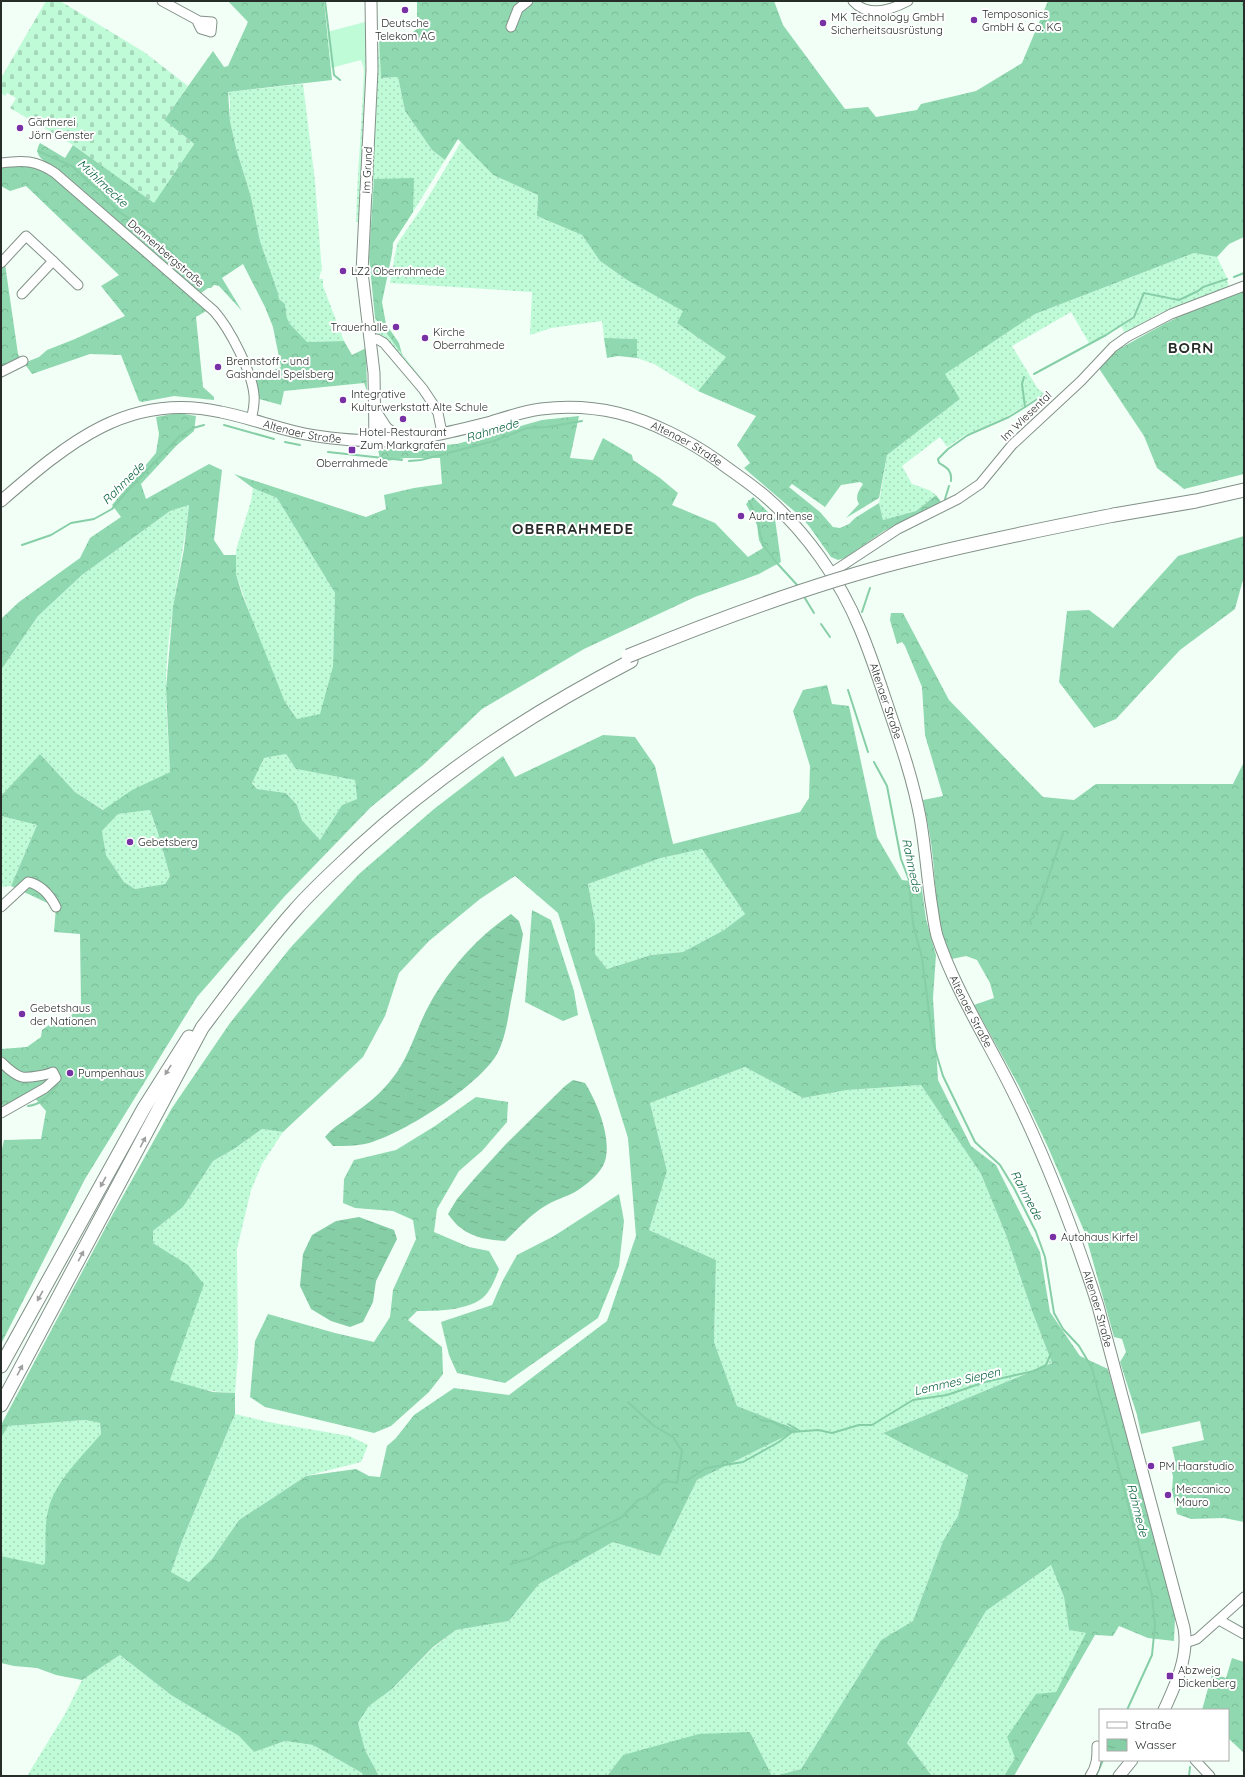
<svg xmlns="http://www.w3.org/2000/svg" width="1245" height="1777" font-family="Quicksand,sans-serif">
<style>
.grass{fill:url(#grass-dots)}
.forest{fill:url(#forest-crowns);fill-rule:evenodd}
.cemetery{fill:url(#cemetery-stones)}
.garden{fill:#c0fbd8}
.water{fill:url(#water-ripples)}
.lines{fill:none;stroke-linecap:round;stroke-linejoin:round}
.stream{stroke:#86cea6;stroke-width:2}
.minor-casing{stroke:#829188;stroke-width:11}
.major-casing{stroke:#829188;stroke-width:13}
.highway-casing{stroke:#829188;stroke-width:15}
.minor{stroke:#fff;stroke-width:9}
.major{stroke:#fff;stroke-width:11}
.highway{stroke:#fff;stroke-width:13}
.highway-bridge-casing{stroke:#829188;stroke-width:15;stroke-linecap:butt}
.highway-bridge{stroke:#fff;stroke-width:13}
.oneway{fill:#9ea09f}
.poi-dot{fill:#7831a5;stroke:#fff;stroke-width:1.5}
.labels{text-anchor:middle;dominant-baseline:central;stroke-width:4;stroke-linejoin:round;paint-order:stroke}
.poi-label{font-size:11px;fill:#272d29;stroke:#fff;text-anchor:start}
.street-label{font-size:11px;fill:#272d29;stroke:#fff}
.water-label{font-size:12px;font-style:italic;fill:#08633e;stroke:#fff}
.district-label{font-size:15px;font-weight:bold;letter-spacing:1px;fill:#272d29;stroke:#fff}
</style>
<defs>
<pattern id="grass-dots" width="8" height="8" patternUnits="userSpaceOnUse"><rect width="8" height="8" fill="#c0fbd8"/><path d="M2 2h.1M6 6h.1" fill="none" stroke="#a5d7b9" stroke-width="1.8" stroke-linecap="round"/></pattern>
<pattern id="forest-crowns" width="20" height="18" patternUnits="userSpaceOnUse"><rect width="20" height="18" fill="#90d9b0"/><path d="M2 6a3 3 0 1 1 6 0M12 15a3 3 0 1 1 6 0" fill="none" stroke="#7cbb97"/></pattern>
<pattern id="cemetery-stones" width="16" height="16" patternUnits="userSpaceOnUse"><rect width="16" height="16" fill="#c0fbd8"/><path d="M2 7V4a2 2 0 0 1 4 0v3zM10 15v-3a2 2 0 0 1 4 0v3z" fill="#a5d7b9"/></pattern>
<pattern id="water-ripples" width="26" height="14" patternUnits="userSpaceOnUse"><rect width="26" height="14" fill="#86cea6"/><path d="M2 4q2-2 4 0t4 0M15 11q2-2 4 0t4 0" fill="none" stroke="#74b18f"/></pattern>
</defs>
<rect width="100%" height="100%" fill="#f2fff7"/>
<!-- grass -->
<g class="grass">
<path d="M365 22H368L369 60 360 222H356C358 156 365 89 365 22Z"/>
<path d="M379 40 381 78 398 77 405 111 432 150 445 160 413 212V179H374L369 257V209Z"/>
<path d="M303 84 315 181 322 272 321 271 319 279H323V286L344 341 306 342 290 324 287 318 285 304 279 299 278 293 260 241 251 197 236 148 230 121V100L228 92Z"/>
<path d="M461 142 493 175 538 195 537 216 582 235 600 261 627 280 684 311 677 323 726 357 698 391 654 364 637 358V339L604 338 602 321 551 328 530 335 532 292 390 283 397 244 423 206Z"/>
<path d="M1194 253 1217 257 1227 278 1203 286 1198 290 1179 299 1144 292 1133 316 1106 335 1089 343 1071 312 1012 346 1038 389 1044 393 1008 416 967 434 947 447 940 437 902 466 912 484 929 490 936 495 916 511 883 520 879 503 887 455 960 399 944 374 1035 314Z"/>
<path d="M1227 279 1229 287 1160 313 1125 333 1121 326 1135 317 1145 293 1179 300 1204 287Z"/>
<path d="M375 318 381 327 426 384 385 338 378 333Z"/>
<path d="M253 488 277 498 335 593 333 666 320 715 297 719 285 702 254 626 236 574V550L251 501Z"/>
<path d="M189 505C182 566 166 627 166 689 166 717 169 745 170 772L133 790 104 810 75 792 40 754 1 796V670L38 616 82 575 170 511Z"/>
<path d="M286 754 296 769 355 780 357 799 342 805 320 840 302 820 297 805 286 793 257 789 252 782 264 758Z"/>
<path d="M150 810 158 833 170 876 165 884 135 889 124 882 106 855 102 831 118 814Z"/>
<path d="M1 816 37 825 11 886 1 887Z"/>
<path d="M702 849 745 914 724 930 683 952 651 955 607 969 595 954V922L588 884 661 858Z"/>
<path d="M745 1067 803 1098 847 1090 921 1085 981 1174 1006 1235 1032 1311 1052 1363 883 1433 907 1446 968 1475 958 1516 943 1541 913 1621 881 1640 801 1769 772 1776 750 1732 623 1755 607 1776H379L365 1750 358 1723 369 1706 392 1689 433 1648 456 1630 509 1621 539 1584 613 1542 660 1556 697 1480 798 1430 737 1406 714 1342 716 1260 649 1230 667 1171 650 1103Z"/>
<path d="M262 1129 283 1132 262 1164 251 1190 237 1249 238 1356 235 1393C210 1392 194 1388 170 1380L203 1284 187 1265 153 1243V1231L183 1207 213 1161 234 1149Z"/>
<path d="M235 1414 268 1422 349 1436 368 1445 361 1462 306 1476 239 1520 212 1559 189 1582 171 1572 182 1541Z"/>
<path d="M85 1420 100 1423 101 1434 56 1491 46 1531 45 1563 43 1566 1 1556V1438L8 1426Z"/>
<path d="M1051 1565 1064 1597 1069 1630 1087 1633 1056 1692 1004 1776H932L907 1743 986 1611Z"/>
<path d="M120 1655 171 1695 239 1736 254 1752 285 1741 313 1745 362 1773 363 1776H27L65 1714 82 1680Z"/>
</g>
<!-- forest -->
<g class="forest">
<path d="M228 1H324L332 80 228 92 230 121 236 148 251 197 260 241 278 293 279 299 285 304 287 318 290 324 307 342 344 341 352 355 366 348 367 391 364 383 284 391 281 405 259 399 255 378 281 367 273 327 265 307 243 264 222 278 242 311 219 286 214 285 211 288H208L201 293 62 172C52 164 30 159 40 143L65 158 73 145 154 202 194 144 164 120 213 51 224 67 228 66 248 22Z"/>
<path d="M417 1H774L783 25 845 109 868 107 876 117 917 110 921 104 976 91 1022 63 1048 1H1244V237L1229 244 1217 257 1194 253 1035 314 945 374 960 399 887 455 879 498 846 518 859 504C855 496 858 492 863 484L860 482 841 485 825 507 792 484 789 487 820 512 833 527 840 528 849 524 855 518 879 503 883 520 916 511 936 495 942 503 884 531 845 558 838 560 831 557 809 526 801 517 744 468 750 463 737 445 756 416 698 391 726 357 677 323 683 311 627 280 600 261 582 235 537 216 538 195 493 175 458 139 445 160 432 150 405 111 398 77 381 78 379 40 404 39 417 29Z"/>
<path d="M26 165 45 171 53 176 208 310 196 317 203 387 214 397V400L174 396 142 402 139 401 121 355 90 354 32 374 24 363 39 357 47 350 75 339 125 316 101 286 119 275 26 186 10 191 1 186V168Z"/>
<path d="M414 178 413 212 393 243 392 254 382 302 386 324 399 343 402 354 375 318 369 257 374 179Z"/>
<path d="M5 264 18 354 21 359 1 367V268Z"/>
<path d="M1244 291V474L1184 489 1157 468 1144 436 1098 367 1119 349 1164 324 1185 314Z"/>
<path d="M604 338 637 339V358L618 356 607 358Z"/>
<path d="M178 413 196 416 194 431 177 445 141 484 146 499 209 464 222 470 214 540 224 555H236V574L242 594 285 702 297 719 320 714 333 666 335 593 277 498 253 488 234 474 366 517 386 509 384 495 414 488 442 484 440 458H405L381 462 378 450 457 444 542 420 579 416 570 458 593 460 603 438 632 455 633 460 660 478 678 493 672 505 715 523 748 557 763 548 759 540 757 525 746 504 753 497 775 519 781 562 759 574 695 597 584 649 482 709 423 765 371 807 284 897 197 997 85 1179 1 1344V1153L4 1140 41 1139 46 1111 33 1096 1 1106V1049L27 1047 41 1037 42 1030 53 1022 63 1024 81 1005 80 934 54 932 56 907 11 886 37 825 1 816V796L40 754 75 792 103 810 132 790 170 772 166 689 173 607 184 549 189 505 170 511 82 575 38 616 1 670V619L19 602 80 558 90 538 121 517 112 505 156 453 159 434 156 417ZM286 754 296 769 355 780 357 799 342 805 320 840 302 820 297 805 286 793 257 789 252 783 264 758ZM150 810 158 833 170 876 165 884 135 889 124 882 106 855 102 831 118 814Z"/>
<path d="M1244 536V576L1235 609 1180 650 1116 719 1094 728 1059 682 1067 611 1089 610 1113 628 1178 556Z"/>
<path d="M891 613H903L949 700 1043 797 1074 800 1096 784H1233L1244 762V1522L1224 1518 1191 1519 1177 1514 1172 1490 1173 1477 1171 1467 1176 1465 1172 1447 1204 1440 1200 1421 1141 1434 1137 1415 1120 1362 1126 1352 1122 1339 1114 1337 1085 1233 1047 1145 1019 1086 974 1005 994 998 990 983 977 960 966 956 952 959C937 927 936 893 933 859 931 839 927 820 923 800L943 796 925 735 922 687 905 646 902 642 897 644 890 620Z"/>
<path d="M827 685 832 704 849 706 877 837 902 880 921 882 926 919 936 955 933 998 938 1080 971 1146 996 1165 1040 1252 1050 1312 1080 1356 1108 1369 1143 1493 1175 1618 1174 1641 1148 1638 1119 1626 1113 1636 1095 1635 1014 1776H1004L1015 1758 1007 1737 1036 1694 1056 1692 1086 1633 1069 1630 1064 1597 1051 1565 986 1611 907 1743 932 1776H774L801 1769 881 1640 913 1621 943 1541 958 1516 968 1475 907 1446 883 1433 1052 1363 1032 1311 1006 1235 981 1174 921 1085 847 1090 803 1098 745 1067 650 1103 667 1171 649 1230 716 1260 714 1342 737 1406 798 1430 697 1480 660 1556 613 1542 539 1584 509 1621 456 1630 433 1647 392 1689 369 1706 358 1723 365 1750 379 1776H363L362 1773 313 1745 285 1741 254 1752 239 1736 171 1695 120 1655 82 1680 56 1675 37 1668 14 1666 1 1663V1556L43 1565 45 1563C46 1545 44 1524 49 1507 56 1481 84 1454 101 1434L100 1423 85 1420 8 1426 1 1438V1425L109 1221 172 1108 230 1023 291 947 359 874 434 809 503 756 515 777 603 735 635 737 655 766 673 844 800 812 809 798 810 766 793 711 803 690ZM702 849 745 914 724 930 683 952 651 955 607 969 595 954V922L588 884 661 858ZM515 876 558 913 628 1138 636 1236 607 1321 509 1395 454 1388 414 1415 396 1438 387 1446 380 1477 369 1476 356 1469 306 1476 239 1520 212 1559 189 1582 171 1572 182 1541 235 1414V1393L213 1392 170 1380 204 1284 188 1265 153 1243V1231L183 1207 213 1161 234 1149 262 1129 283 1132 363 1057 385 1016 399 973 429 941 480 899Z"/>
<path d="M532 910 551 920 574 991 578 1015 563 1021 525 1002Z"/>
<path d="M476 1097 508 1102 507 1122 482 1151 459 1171 437 1209 434 1232 469 1247 489 1251 499 1269C496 1277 493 1285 488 1292 476 1311 436 1311 417 1311L408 1320 442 1347 443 1374 429 1392 391 1426 374 1433 265 1407 250 1397 255 1341 268 1314 335 1333 374 1342 390 1317 393 1290 416 1239 413 1220 393 1211 355 1208 343 1203 344 1179 354 1160 396 1150 435 1126Z"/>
<path d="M619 1194 624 1221 619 1266 598 1318 505 1383 457 1373 449 1355 441 1322 492 1305 503 1280 517 1255 554 1236Z"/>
<path d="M1232 1658 1244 1662V1753L1228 1738V1710H1202L1212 1674 1226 1678Z"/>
<path d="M750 1732 772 1776H607L623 1755 699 1734Z"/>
</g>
<!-- cemetery -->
<path class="cemetery" d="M46 1H60L144 52 188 86 164 120 194 144 154 203 73 145 10 108 16 98 7 93 5 96 1 93V78Z"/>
<!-- garden -->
<path class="garden" d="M365 22V72L361 60 331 68 327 32Z"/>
<!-- water -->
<g class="water">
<path d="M511 914 519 921 523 934C519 958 515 982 510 1006 508 1020 505 1037 499 1050 485 1082 408 1130 375 1141 362 1146 347 1146 333 1146L325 1137C336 1124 344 1122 356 1112 372 1101 386 1088 397 1072 410 1053 416 1031 426 1011 446 972 475 939 511 914Z"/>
<path d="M573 1080 585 1083C597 1102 612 1138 605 1161 601 1174 586 1185 575 1192 566 1197 554 1200 545 1206 530 1215 518 1229 505 1241 490 1240 473 1238 461 1228 456 1225 452 1219 448 1214L457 1199 474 1179 506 1144 565 1086Z"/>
<path d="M359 1217 394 1230 397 1239 376 1281 373 1302 363 1322 350 1327 331 1321 311 1309 300 1286 303 1254 312 1235 336 1221Z"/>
</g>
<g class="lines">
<!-- stream -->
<g class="stream">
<path d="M325 1 334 75 340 80"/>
<path d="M38 151 72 166 92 185 101 191 112 205 122 214 152 231 196 278V288"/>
<path d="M1234 277 1244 273"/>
<path d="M1034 374 1106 335 1134 317 1144 293 1179 300 1198 291 1203 287 1227 279"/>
<path d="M1025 407 1045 394"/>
<path d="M224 425 274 439"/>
<path d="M285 442 300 445"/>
<path d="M328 452 402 460"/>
<path d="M409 461 421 460 494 441 527 428 547 427 582 421"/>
<path d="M951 481C952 470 947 468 939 463L938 459 948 449 968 435 1009 417 1025 407 1022 384 1024 377"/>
<path d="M945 499 949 486"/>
<path d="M749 501 758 520 760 534 764 546 776 562 798 586"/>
<path d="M22 545 51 535 71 523 94 519 112 509 127 491 180 436 193 428 204 425"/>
<path d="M803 595 814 613"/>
<path d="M862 612 870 588"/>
<path d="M821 624 830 637"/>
<path d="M848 690 868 752"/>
<path d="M874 762 887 786 901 859 909 880 913 924 922 958 933 1043 943 1076 975 1142 1000 1165 1014 1188 1036 1232 1045 1257 1054 1313 1063 1329 1079 1346 1092 1368 1152 1595 1155 1625 1152 1655 1127 1710"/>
<path d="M1031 924 1030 920 1034 917V912L1037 910V906L1040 903 1063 833"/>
<path d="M28 1106C42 1105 49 1094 58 1085"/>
<path d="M760 1420 773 1422 792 1432"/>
<path d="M788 1424 800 1431"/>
<path d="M686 1481 706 1468 743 1462 779 1442 792 1432 818 1430 832 1433 859 1425H872L913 1400 947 1395 985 1382 1034 1371 1046 1365 1051 1353"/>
<path d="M511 1564 531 1558 544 1550 562 1543 575 1541 622 1517 638 1500 647 1497 650 1493 654 1492C659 1481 666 1480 677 1483L682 1451 673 1437 654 1426 628 1402"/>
<path d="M1096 1776 1103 1760"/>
<path d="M1189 1776 1190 1767"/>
</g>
<defs>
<g id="minor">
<path d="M162 1 199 21 212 22 211 32 201 29 198 23 199 21"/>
<path d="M853 1C868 18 891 10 908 1"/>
<path d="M511 27 518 9 528 1"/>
<path d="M1 163C23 160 36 160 55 173L214 311C230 329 252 372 254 395 255 404 253 412 251 420"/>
<path d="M1 263 26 236 53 261"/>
<path d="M22 294 53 261 78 285"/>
<path d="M370 340 377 339 384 343 423 389 433 404 438 413 442 433"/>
<path d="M1 372 23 361"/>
<path d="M831 573 898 529 958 499 980 484 1012 445 1081 381 1113 347 1127 337 1171 314 1244 286"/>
<path d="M1 907 28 882C42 885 50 895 56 907"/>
<path d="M1 1062C6 1067 14 1075 22 1077 29 1078 47 1075 53 1072L56 1078 45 1088 1 1113"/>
<path d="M1219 1620 1244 1634"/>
<path d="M1185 1643 1197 1639 1244 1597"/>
<path d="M1195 1760 1210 1776"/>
<path d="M1090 1776C1097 1766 1097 1757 1097 1746"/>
</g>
<g id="major">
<path d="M371 1 372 70 362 272 374 373 375 441"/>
<path d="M375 411 386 428 402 440"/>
<path id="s1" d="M1 501C67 444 128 391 221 412 246 417 271 426 296 432 321 438 346 440 372 441 412 442 452 432 491 422 507 417 524 411 541 409 566 406 592 407 618 413 651 421 690 441 718 461 734 473 751 484 766 497 806 532 840 580 860 629 871 655 880 683 889 710 901 745 913 780 920 817 925 845 927 874 931 902 933 913 934 925 937 936 955 990 987 1039 1012 1090 1047 1160 1074 1231 1098 1306L1184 1628C1189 1656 1176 1684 1164 1710"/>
<path d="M1119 1776 1132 1760"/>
</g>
<g id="highway">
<path d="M1114 515 1196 501 1244 490"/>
<path d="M1 1366 144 1108 189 1037"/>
<path d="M1 1405 202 1028C232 988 262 947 295 910 315 887 338 867 360 846 444 770 531 713 631 661"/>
</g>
</defs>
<!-- minor casing -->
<use href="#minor" class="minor-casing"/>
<!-- major casing -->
<use href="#major" class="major-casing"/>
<!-- highway casing -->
<use href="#highway" class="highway-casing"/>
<!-- minor -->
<use href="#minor" class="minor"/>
<!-- major -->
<use href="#major" class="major"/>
<!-- highway -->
<use href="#highway" class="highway"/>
<defs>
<path id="highway-bridge" d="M628 656C718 619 809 585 903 561 973 543 1043 529 1114 515"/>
</defs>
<!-- highway-bridge casing -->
<use href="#highway-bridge" class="highway-bridge-casing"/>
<!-- highway-bridge -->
<use href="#highway-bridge" class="highway-bridge"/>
</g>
<!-- one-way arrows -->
<defs><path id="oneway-solid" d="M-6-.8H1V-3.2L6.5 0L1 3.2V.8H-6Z"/></defs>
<g class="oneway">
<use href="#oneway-solid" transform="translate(168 1070) rotate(122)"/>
<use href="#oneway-solid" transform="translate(143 1142) rotate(-63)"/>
<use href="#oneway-solid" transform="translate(103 1182) rotate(119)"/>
<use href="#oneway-solid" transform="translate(81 1256) rotate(-62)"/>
<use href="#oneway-solid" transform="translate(40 1296) rotate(119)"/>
<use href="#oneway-solid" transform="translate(20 1370) rotate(-62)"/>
</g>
<!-- markers -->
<g class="poi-dot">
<circle cx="405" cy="10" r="4"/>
<circle cx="974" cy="20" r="4"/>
<circle cx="823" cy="23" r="4"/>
<circle cx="20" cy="128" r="4"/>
<circle cx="343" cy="271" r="4"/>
<circle cx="396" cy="327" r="4"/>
<circle cx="425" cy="338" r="4"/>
<circle cx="218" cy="367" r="4"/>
<circle cx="343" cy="400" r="4"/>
<circle cx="403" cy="419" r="4"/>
<rect x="348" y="446" width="8" height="8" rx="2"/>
<circle cx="741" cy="516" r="4"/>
<circle cx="130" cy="842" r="4"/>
<circle cx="22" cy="1014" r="4"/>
<circle cx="70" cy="1073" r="4"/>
<circle cx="1053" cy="1237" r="4"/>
<circle cx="1151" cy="1466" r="4"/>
<circle cx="1168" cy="1495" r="4"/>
<rect x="1166" y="1672" width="8" height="8" rx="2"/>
</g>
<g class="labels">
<!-- poi labels -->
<g class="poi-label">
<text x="982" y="14">Temposonics<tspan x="982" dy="13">GmbH &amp; Co. KG</tspan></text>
<text x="831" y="17">MK Technology GmbH<tspan x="831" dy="13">Sicherheitsausrüstung</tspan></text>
<text x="405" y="23" text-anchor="middle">Deutsche<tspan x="405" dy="13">Telekom AG</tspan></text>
<text x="28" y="122">Gärtnerei<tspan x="28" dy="13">Jörn Genster</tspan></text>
<text x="351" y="271">LZ2 Oberrahmede</text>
<text x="388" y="327" text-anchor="end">Trauerhalle</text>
<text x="433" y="332">Kirche<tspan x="433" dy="13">Oberrahmede</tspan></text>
<text x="226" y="361">Brennstoff - und<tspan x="226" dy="13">Gashandel Spelsberg</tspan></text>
<text x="351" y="394">Integrative<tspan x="351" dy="13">Kulturwerkstatt Alte Schule</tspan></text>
<text x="403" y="432" text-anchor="middle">Hotel-Restaurant<tspan x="403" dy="13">Zum Markgrafen</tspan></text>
<text x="352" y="463" text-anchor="middle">Oberrahmede</text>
<text x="749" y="516">Aura Intense</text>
<text x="138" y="842">Gebetsberg</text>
<text x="30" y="1008">Gebetshaus<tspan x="30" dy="13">der Nationen</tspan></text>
<text x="78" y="1073">Pumpenhaus</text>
<text x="1061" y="1237">Autohaus Kirfel</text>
<text x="1159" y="1466">PM Haarstudio</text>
<text x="1176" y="1489">Meccanico<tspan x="1176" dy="13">Mauro</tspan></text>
<text x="1178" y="1670">Abzweig<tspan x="1178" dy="13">Dickenberg</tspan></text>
</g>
<!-- street labels -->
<g class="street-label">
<text transform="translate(367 170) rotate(-87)">Im Grund</text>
<text transform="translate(166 253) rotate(41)">Dannenbergstraße</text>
<text transform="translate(1026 416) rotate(-44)">Im Wiesental</text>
<text stroke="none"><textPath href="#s1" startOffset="332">Altenaer Straße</textPath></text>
<text stroke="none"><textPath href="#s1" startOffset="728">Altenaer Straße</textPath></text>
<text stroke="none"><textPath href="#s1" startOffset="1064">Altenaer Straße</textPath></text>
<text stroke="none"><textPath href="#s1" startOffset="1388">Altenaer Straße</textPath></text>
<text stroke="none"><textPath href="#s1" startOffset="1712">Altenaer Straße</textPath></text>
</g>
<!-- water labels -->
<g class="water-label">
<text transform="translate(103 183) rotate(43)">Mühlmecke</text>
<text transform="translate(492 430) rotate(-17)">Rahmede</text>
<text transform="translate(123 483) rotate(-45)">Rahmede</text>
<text transform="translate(912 865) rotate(78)">Rahmede</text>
<text transform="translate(1027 1195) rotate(62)">Rahmede</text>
<text transform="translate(957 1381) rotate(-13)">Lemmes Siepen</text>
<text transform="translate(1138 1510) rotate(76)">Rahmede</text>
</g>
<!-- district labels -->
<g class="district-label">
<text x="1191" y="347">BORN</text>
<text x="573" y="528">OBERRAHMEDE</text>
</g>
</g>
<!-- border -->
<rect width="1245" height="1777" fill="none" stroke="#272d29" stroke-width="4"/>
<!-- legend -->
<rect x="1099" y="1709" width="130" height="52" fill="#ffffff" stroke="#a9aba9"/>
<rect x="1107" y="1722" width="20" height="6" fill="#ffffff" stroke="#a9aba9"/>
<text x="1135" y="1729" font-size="12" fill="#272d29">Straße</text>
<rect x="1107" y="1739" width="20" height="12" fill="url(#water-ripples)" stroke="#a9aba9"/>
<text x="1135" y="1749" font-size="12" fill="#272d29">Wasser</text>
</svg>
